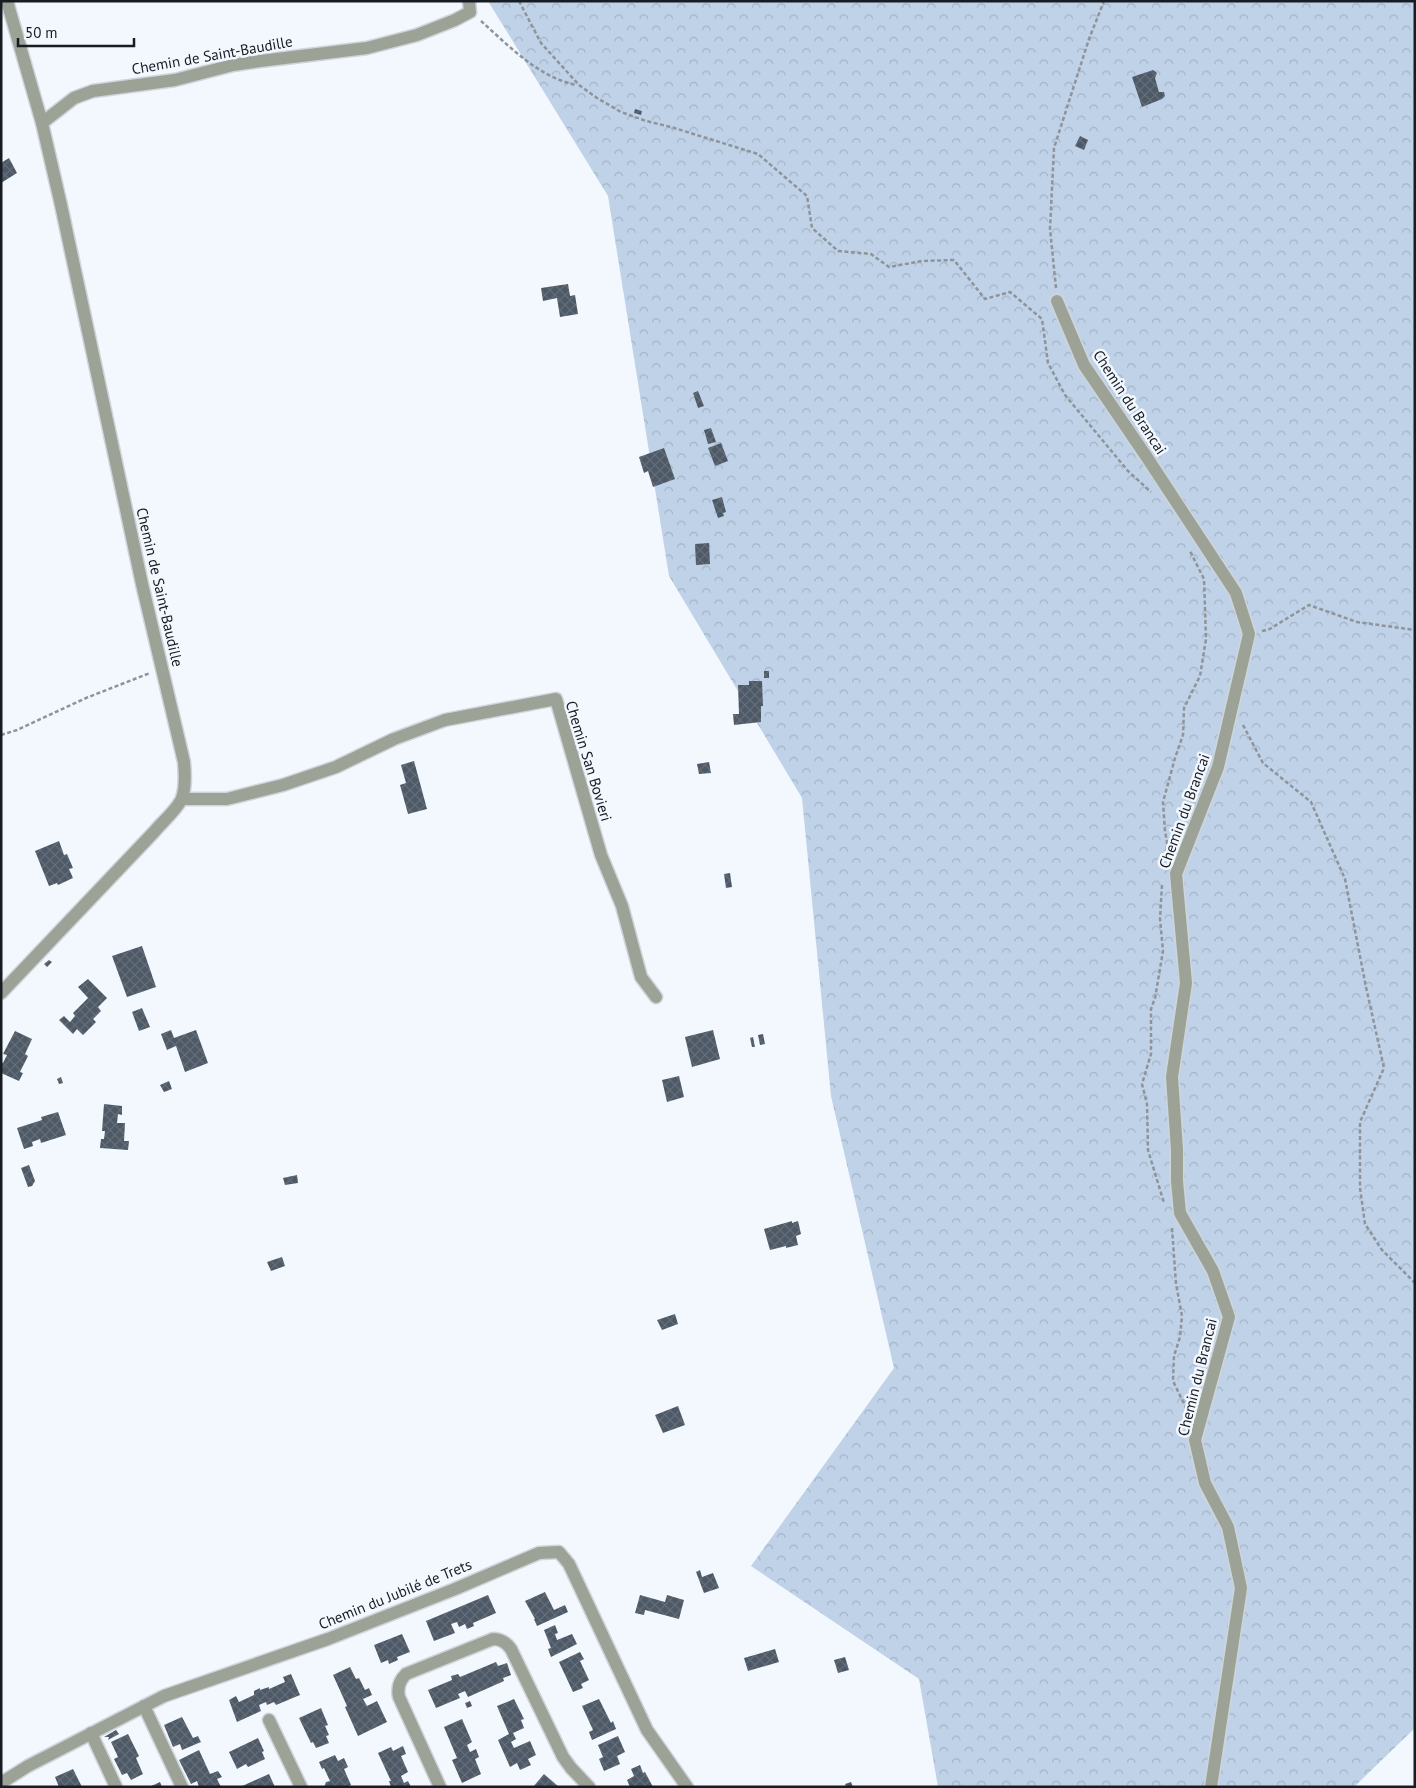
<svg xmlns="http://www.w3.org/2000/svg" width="1416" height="1788" font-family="'PT Sans',sans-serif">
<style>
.forest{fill:url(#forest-crowns)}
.building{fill:url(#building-cross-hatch)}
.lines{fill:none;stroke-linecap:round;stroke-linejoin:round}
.street-casing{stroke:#cfd5db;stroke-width:15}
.path{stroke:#8e949a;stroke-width:2.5;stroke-dasharray:4 2.5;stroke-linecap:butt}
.street{stroke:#9ca396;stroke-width:12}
.labels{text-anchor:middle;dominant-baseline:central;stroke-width:5;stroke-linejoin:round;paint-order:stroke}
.street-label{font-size:15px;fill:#171c22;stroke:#f2f8fe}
</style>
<defs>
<pattern id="forest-crowns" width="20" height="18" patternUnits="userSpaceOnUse" patternTransform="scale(1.25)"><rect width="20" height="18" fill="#bfd2e8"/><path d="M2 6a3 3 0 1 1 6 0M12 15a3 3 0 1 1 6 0" fill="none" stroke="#a3b4c7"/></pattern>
<pattern id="building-cross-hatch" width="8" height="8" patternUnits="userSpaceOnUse" patternTransform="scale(1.25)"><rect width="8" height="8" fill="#4d5966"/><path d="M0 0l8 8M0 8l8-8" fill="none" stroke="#636d77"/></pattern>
</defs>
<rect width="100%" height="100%" fill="#f2f8fe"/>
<!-- forest -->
<path class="forest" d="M488 1H1415V1728L1354 1787H938L919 1679 751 1566 894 1368 831 1096 802 798 669 576 608 196Z"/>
<!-- building -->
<g class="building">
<path d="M1153 70 1157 73 1155 78 1159 92H1164L1165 96 1162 99 1142 107 1132 77Z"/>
<path d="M635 109 642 111 641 115 634 113Z"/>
<path d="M1080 136 1088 140 1084 150 1075 146Z"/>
<path d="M9 158 17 173 1 183V163Z"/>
<path d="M568 284 570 296 575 295 578 314 560 317 557 298 543 301 541 288Z"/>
<path d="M698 391 704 406 698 408 693 393Z"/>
<path d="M711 428 716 442 708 444 704 430Z"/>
<path d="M721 443 728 461 715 466 708 448Z"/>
<path d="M664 448 675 479 653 487 648 471 644 473 639 457Z"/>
<path d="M722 497 726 512 723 513 724 516 718 518 712 500Z"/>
<path d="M709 543 710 564 696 565 695 544Z"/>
<rect x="764" y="671" width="5" height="7"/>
<path d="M749 681H762L763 706H761V722L734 725 733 714H739L738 685H749Z"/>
<path d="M414 761 427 809 408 814 400 785 406 783 401 765Z"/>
<path d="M709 762 711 773 699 774 697 764Z"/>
<path d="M59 841 64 855 67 854 73 868 69 869 73 878 58 885 57 883 49 886 35 851Z"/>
<path d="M730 873 732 887 726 888 724 874Z"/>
<path d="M142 946 156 987 127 997 112 956Z"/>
<path d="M49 960 52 962 47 967 44 964Z"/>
<path d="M88 979 107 998 98 1007 101 1011 93 1019 96 1022 83 1035 77 1029 73 1034 59 1020 64 1016 70 1022 75 1016 73 1013 88 998 78 987Z"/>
<path d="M142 1008 150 1027 139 1031 132 1012Z"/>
<path d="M171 1030 174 1038 196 1030 208 1063 185 1072 176 1046 167 1050 161 1034Z"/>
<path d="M713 1030 720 1059 692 1067 685 1037Z"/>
<path d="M15 1031 32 1039 25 1054 28 1056 20 1072 23 1073 19 1081 1 1073V1062L3 1063 7 1055 3 1054Z"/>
<path d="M763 1034 765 1044 760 1045 758 1035Z"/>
<path d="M753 1037 755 1047H752L750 1038Z"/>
<path d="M679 1076 684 1097 667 1102 662 1080Z"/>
<path d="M61 1077 63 1083 59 1084 57 1079Z"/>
<path d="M169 1081 172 1089 164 1092 160 1085Z"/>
<path d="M104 1104 122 1106V1115L118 1114 117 1123H125L124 1141H129L128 1150 100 1148 101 1139H104L105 1131H102Z"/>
<path d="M58 1112 66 1135 41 1143 40 1139 32 1142 33 1146 24 1149 17 1128 42 1120 41 1117Z"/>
<path d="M29 1165 35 1181 32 1186 28 1187 21 1168Z"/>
<path d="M297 1175 298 1183 285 1185 283 1178Z"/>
<path d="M792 1221V1223L798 1221 801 1234 796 1236 798 1245 786 1248V1246L770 1250 764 1229Z"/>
<path d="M282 1257 285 1266 271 1271 267 1262Z"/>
<path d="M675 1314 678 1324 662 1330 657 1320Z"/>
<path d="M678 1406 685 1425 663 1433 655 1415Z"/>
<path d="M700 1570 702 1577 713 1573 719 1588 704 1593 696 1572Z"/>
<path d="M545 1592 554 1610 565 1605 568 1612 537 1626 534 1619H535L525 1601Z"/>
<path d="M488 1595 496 1613 473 1623 474 1626 467 1629 465 1624 459 1627 457 1622 451 1624 455 1633 434 1641 426 1621Z"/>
<path d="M640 1595 665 1602 667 1595 684 1600 679 1619 645 1610 644 1615 635 1613Z"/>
<path d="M555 1625 558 1633 555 1634 557 1640 572 1634 577 1644 551 1657 548 1649 551 1648 544 1630Z"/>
<path d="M402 1634 410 1652 397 1657 398 1660 389 1664 388 1660 381 1663 374 1645Z"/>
<path d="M775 1649 779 1662 748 1671 744 1658Z"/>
<path d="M580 1652 584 1659 580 1661 589 1680 581 1684 583 1688 573 1692 559 1662Z"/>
<path d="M845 1657 849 1670 838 1673 834 1660Z"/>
<path d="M496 1662 498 1666 507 1663 511 1675 503 1678 504 1681 468 1697 465 1691 458 1694 460 1698 436 1708 428 1690 452 1680 451 1676 458 1674 460 1677Z"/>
<path d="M350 1667 356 1679 359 1678 365 1690 369 1688 372 1695 363 1699 367 1706 377 1701 387 1722 358 1736 345 1707 347 1706 333 1675Z"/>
<path d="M291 1674 300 1695 276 1705 274 1702 267 1705 266 1702 259 1705 261 1711 237 1722 229 1700 236 1696 239 1702 254 1695V1691L260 1688V1690L269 1687V1689L285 1682 283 1677Z"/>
<path d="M514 1699 524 1719 521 1720 524 1728 513 1733 516 1739 511 1742 514 1748 530 1741 536 1755 528 1759 531 1765 520 1770 517 1763 510 1767 498 1740 509 1734 497 1706Z"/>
<path d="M599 1699 611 1723 613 1721 616 1729 592 1740 589 1732 593 1730 582 1706Z"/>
<path d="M470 1701 472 1706 467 1708 465 1703Z"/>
<path d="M321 1708 328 1725 325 1726 329 1735 326 1736 329 1743 316 1748 313 1742 311 1743 299 1718Z"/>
<path d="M182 1717 193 1738 198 1736 201 1742 182 1750 180 1744 173 1747 164 1725Z"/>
<path d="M462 1719 472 1742 467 1745 470 1752 476 1749 479 1757 475 1759 481 1774 462 1783 452 1760 457 1758 444 1727Z"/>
<path d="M116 1730 119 1734 108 1740 109 1737H104Z"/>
<path d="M128 1734 139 1756 136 1758 143 1774 131 1780 127 1773 122 1775 114 1759 118 1757 111 1742Z"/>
<path d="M618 1736 625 1752 617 1756 620 1764 604 1771 599 1759 603 1757 598 1745Z"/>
<path d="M258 1738 264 1751 262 1752 265 1759 248 1767 246 1764 237 1769 229 1752Z"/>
<path d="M403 1746 406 1754 401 1756 408 1772 401 1776 404 1783 408 1781 411 1787H391L389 1781H391L378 1753 391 1747 393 1751Z"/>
<path d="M199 1750 210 1774 218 1771 222 1777 217 1779 221 1787H199L197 1781 191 1784 179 1760Z"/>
<path d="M335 1755 338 1761 344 1758 348 1767 344 1769 351 1785 347 1787H324L326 1782 330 1781 324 1768 322 1769 319 1762Z"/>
<path d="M640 1765 643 1773 645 1772 653 1787H630L627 1780 634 1776 631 1769Z"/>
<path d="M73 1769 82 1787H59L55 1777Z"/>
<path d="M269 1774 275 1787H240Z"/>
<path d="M544 1774 559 1787H533Z"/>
<path d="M160 1782 162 1787H149Z"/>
<path d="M851 1782 853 1787H846L845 1784Z"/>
</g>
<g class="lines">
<defs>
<g id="street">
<path d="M42 123 74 98 93 91 175 80 233 65 260 61 367 48 417 35 455 20 470 12 469 1"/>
<path d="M1057 301 1084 365 1146 456 1236 593 1249 634 1218 767 1176 874 1186 983 1172 1077 1177 1150V1181L1180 1213 1213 1271 1229 1317 1195 1440 1205 1483 1228 1527 1241 1588 1211 1787"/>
<path d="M182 799H227L283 785 336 767 394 739 445 720 556 699 601 855 622 906 641 977 656 997"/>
<path d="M1 993 154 832C161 823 178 809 182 798 186 787 185 773 184 762L142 584 61 205 42 123 7 1"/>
<path d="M144 1706 182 1787"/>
<path d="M269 1720 301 1787"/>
<path d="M91 1733 116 1787"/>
<path d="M1 1783 28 1766 164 1696 328 1639 455 1589 539 1553 559 1552 569 1564 647 1730 687 1787"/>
<path d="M440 1787 399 1697C397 1688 399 1681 406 1674L493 1639C501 1639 506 1642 511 1649L563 1757 571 1768 589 1787"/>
</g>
</defs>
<!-- street casing -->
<use href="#street" class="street-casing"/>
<!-- path -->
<g class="path">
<path d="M519 1 541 43 579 85 597 98 621 112 646 121 671 127 758 154 807 196 812 228 838 251 871 254 889 267 922 261 954 260 985 299 1010 292 1042 319 1048 363 1065 395 1128 471 1151 492"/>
<path d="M481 21C509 46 539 78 577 85"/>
<path d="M1056 288 1050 229 1054 148 1089 39 1104 1"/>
<path d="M1262 631 1268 630 1309 605 1357 622 1415 630"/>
<path d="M1243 725 1263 763 1311 802 1345 879 1366 987 1384 1068 1360 1122V1188L1365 1224 1382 1250 1415 1283"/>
<path d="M1 735 17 730 86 698 150 673"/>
<path d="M1166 857 1167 842 1165 831 1163 802 1175 758 1183 735 1184 708 1200 676 1206 639 1204 579 1190 551"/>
<path d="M1162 885 1160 919 1163 951 1155 998 1151 1009V1054L1142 1084 1147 1104 1148 1150 1164 1203"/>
<path d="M1172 1228 1176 1284 1182 1316 1180 1337 1174 1356 1173 1381 1188 1412"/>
</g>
<!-- street -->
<use href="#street" class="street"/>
</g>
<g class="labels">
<!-- street labels -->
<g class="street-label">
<text transform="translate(212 55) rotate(-10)">Chemin de Saint-Baudille</text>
<text transform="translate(1130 402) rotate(57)">Chemin du Brancai</text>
<text transform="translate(160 587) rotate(77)">Chemin de Saint-Baudille</text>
<text transform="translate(589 761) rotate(73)">Chemin San Bovieri</text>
<text transform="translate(1184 811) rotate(-70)">Chemin du Brancai</text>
<text transform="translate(1197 1377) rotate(-76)">Chemin du Brancai</text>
<text transform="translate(395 1594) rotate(-22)">Chemin du Jubilé de Trets</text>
</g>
</g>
<!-- border -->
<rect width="1416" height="1788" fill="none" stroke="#171c22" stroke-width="5"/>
<!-- scale -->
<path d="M18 38v8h116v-8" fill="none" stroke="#171c22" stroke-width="2.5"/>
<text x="25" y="38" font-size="15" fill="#171c22" stroke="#f2f8fe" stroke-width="4" paint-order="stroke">50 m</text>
</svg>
